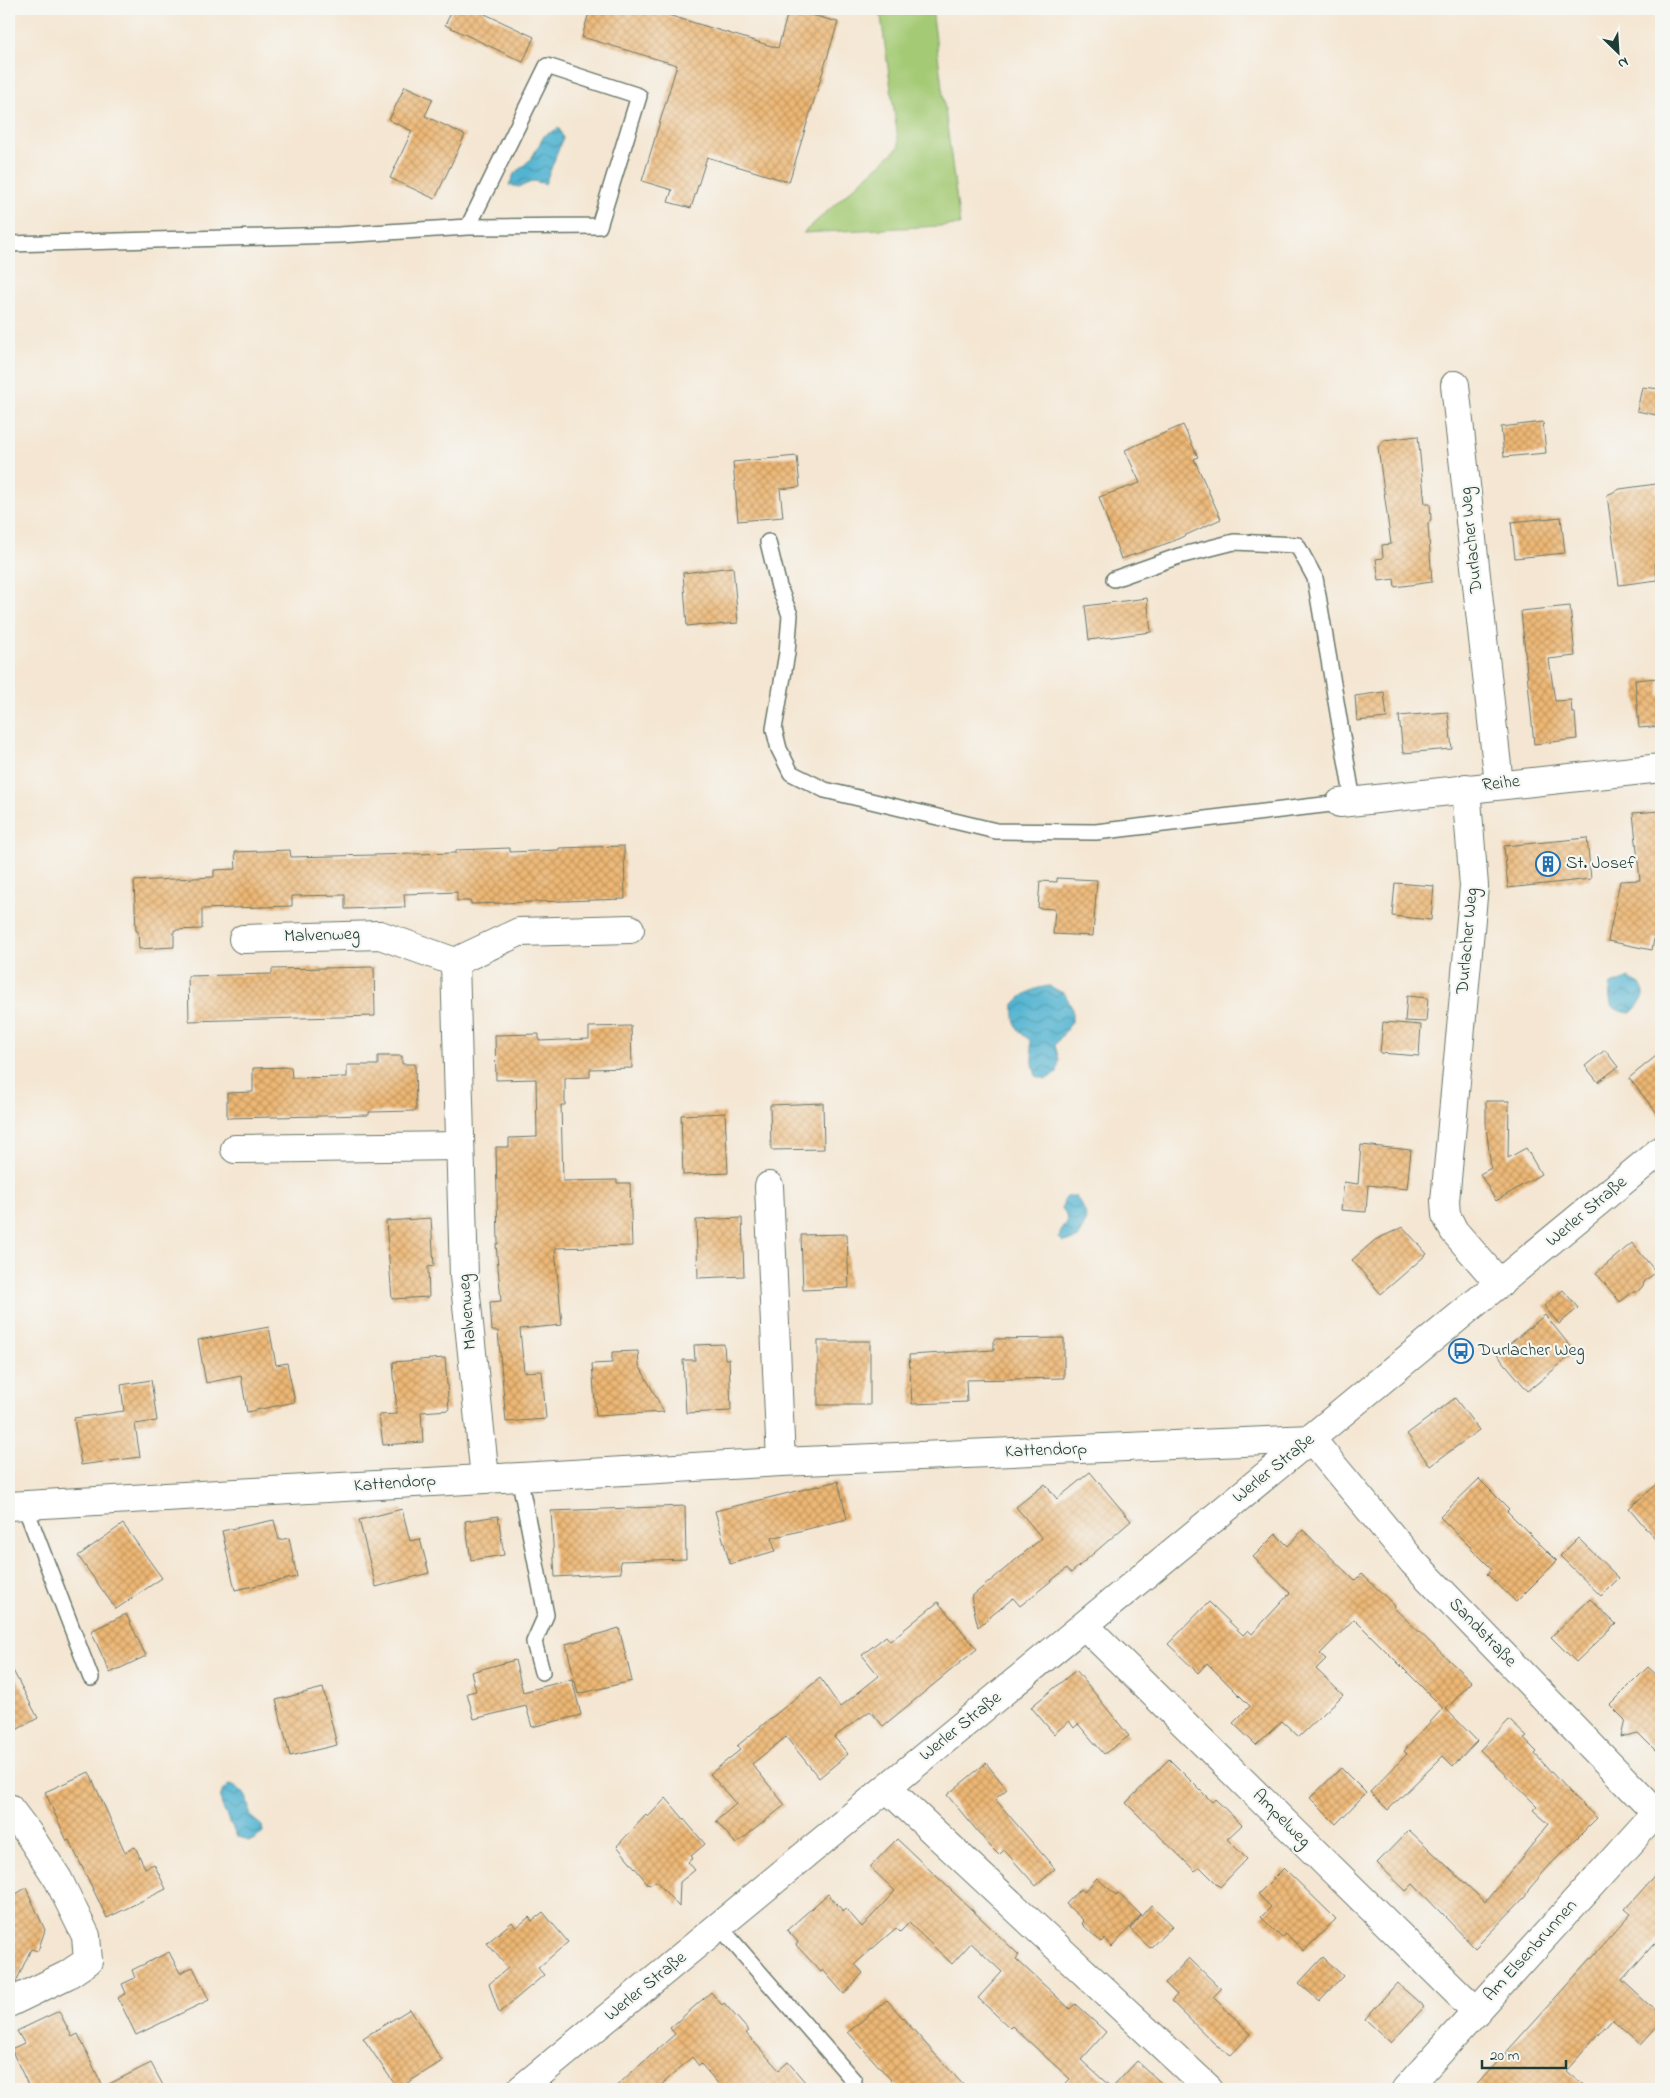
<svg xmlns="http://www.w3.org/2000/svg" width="1670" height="2098" font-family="'Indie Flower',sans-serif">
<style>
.green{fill:#a4ca74;stroke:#628454}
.water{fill:url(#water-waves);stroke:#387882}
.building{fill:url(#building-cross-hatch)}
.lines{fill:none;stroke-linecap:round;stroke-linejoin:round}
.lane-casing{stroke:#6a786b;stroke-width:18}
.street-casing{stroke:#6a786b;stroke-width:30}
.secondary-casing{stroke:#6a786b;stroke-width:30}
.lane{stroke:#fff;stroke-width:15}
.street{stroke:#fff;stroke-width:28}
.secondary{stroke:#fff;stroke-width:28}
.labels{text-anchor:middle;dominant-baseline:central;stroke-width:4.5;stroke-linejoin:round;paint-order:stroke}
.street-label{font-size:18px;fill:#1f3d34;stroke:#f6f6f2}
.poi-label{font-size:18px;fill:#1f3d34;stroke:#f6f6f2;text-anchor:start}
</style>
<defs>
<pattern id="water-waves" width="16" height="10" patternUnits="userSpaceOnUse" patternTransform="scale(1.25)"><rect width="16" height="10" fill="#52b4d1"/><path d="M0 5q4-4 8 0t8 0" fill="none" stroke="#4394aa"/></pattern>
<pattern id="building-cross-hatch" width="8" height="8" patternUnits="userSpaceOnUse" patternTransform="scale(1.25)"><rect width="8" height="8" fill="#eeb774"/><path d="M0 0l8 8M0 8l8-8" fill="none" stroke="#c09660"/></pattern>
</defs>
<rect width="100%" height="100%" fill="#f6f6f2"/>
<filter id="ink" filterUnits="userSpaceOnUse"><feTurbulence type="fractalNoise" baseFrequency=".02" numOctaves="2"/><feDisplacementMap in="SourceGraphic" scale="10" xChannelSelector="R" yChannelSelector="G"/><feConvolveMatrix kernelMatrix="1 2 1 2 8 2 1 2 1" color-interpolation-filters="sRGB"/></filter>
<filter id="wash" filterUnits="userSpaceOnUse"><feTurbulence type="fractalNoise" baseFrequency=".0096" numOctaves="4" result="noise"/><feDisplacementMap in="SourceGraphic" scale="20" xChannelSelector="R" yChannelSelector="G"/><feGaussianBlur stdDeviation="1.12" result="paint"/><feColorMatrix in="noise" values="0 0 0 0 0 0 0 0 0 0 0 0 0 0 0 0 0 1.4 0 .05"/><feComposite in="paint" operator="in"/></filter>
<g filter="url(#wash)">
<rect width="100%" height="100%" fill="#f4e6d2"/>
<!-- green -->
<path class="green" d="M880 9H932L960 225 803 233 899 147Z"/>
<!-- water -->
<g class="water">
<path d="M559 128 563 138 545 184 534 181 519 187 509 185 514 174 531 159 544 136Z"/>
<path d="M1629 978 1640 984 1644 992 1641 1002 1632 1012C1612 1013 1607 1003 1611 985Z"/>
<path d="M1049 986 1065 994 1072 1008V1022L1055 1045 1059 1060 1057 1073 1046 1079 1036 1076C1032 1065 1033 1052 1030 1040 1015 1030 1013 1022 1014 1004 1025 993 1033 988 1049 986Z"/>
<path d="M1068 1196H1075C1090 1214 1088 1220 1077 1239L1063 1242 1059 1238 1062 1227 1067 1225 1066 1214 1062 1208 1064 1200Z"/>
<path d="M229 1785C245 1788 250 1801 249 1815L262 1826 263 1832 256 1839 248 1841 236 1835C231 1820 209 1796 229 1785Z"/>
</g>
<g id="blocks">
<!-- building -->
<g class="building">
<path d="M453 9H484L485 14 534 37 523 62 445 25Z"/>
<path d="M590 9H648L778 48 789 9 838 22 789 182 707 157 691 208 668 202 672 190 642 181 677 65 582 37Z"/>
<path d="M405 86 433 99 425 116 465 135 435 199 390 178 412 131 389 120Z"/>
<path d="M1642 387 1661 389V416L1637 411Z"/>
<path d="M1543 422 1546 453 1504 457 1501 427Z"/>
<path d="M1183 425 1198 457 1194 459 1221 519 1171 542 1121 559 1099 497 1140 483 1125 450Z"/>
<path d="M1418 436 1425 504H1430L1431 519 1428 524 1432 582 1395 587 1394 579 1379 581 1376 559 1383 558 1382 545 1391 544 1378 447 1384 440Z"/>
<path d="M797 456 800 487 780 489 783 517 738 521 733 462Z"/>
<path d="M1656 484 1661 524V562L1655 563 1657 580 1619 585 1607 495 1620 489Z"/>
<path d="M1561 517 1565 553 1515 558 1511 522Z"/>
<path d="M733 567 738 623 704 626V624L687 626 683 573Z"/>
<path d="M1147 598 1151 632 1089 640 1085 606Z"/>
<path d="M1570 606 1575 656 1549 659 1555 701 1571 700 1572 713H1575L1577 739 1534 744 1521 611Z"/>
<path d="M1658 678 1659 695H1661V726L1639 728 1635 680Z"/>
<path d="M1384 692 1387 718 1357 721 1355 696Z"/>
<path d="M1448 712 1452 749 1403 753 1399 716Z"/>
<path d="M1661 811V938L1654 939 1652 950 1608 941 1620 881 1640 880 1633 813Z"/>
<path d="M1587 838 1591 879 1508 888 1504 846Z"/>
<path d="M624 846 625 899 471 904V901H457V892L433 893 404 894 405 907 345 909V895L292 896V906L202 909V929L174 930V947L139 949 138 931H136L134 881 214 877V870L236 869 235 852 290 850 291 857 456 853V850L510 848V852L559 850V848Z"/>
<path d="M1057 878 1097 880 1093 936 1053 934 1055 909 1038 908 1040 881 1057 882Z"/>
<path d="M1395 883 1434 886 1431 920 1392 916Z"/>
<path d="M374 967 375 1016 189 1021 188 976 272 974V969Z"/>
<path d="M1407 996 1428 998 1426 1022 1405 1021Z"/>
<path d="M1383 1022 1421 1025 1419 1056 1380 1053Z"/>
<path d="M631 1026 632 1068 590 1069V1077L565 1078V1105H561L563 1181 617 1180V1183H630L632 1246 555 1248 562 1325 520 1329 524 1372 542 1371 546 1419 506 1422 498 1331H492L490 1302 501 1301 496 1244H498L496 1147H509V1138L537 1137 536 1079 496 1080 495 1035 539 1034V1041L589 1039V1027Z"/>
<path d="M1605 1050 1618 1067 1598 1082 1585 1066Z"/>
<path d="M1661 1052V1118L1629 1078Z"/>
<path d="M378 1056H402V1064H415L416 1111 369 1112V1115L227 1118V1093L253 1092V1068L291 1067 292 1078 347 1077V1065H378Z"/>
<path d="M1486 1101H1509L1508 1158 1526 1148 1541 1174 1496 1201 1480 1174 1491 1168 1486 1126Z"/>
<path d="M823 1103 824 1149 771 1150 770 1105Z"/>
<path d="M725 1113 728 1173 683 1175 681 1115Z"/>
<path d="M1361 1145 1411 1150 1407 1189 1368 1185 1366 1212 1341 1210 1344 1182 1358 1184Z"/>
<path d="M431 1218 434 1266 428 1267 429 1297 392 1299 386 1221Z"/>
<path d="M742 1218 744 1276 698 1278 696 1220Z"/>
<path d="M1403 1227 1427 1254 1381 1294 1352 1260 1375 1240Z"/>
<path d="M847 1234 849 1288 803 1290 801 1235Z"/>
<path d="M1632 1243 1656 1272 1644 1282 1643 1286 1637 1292H1633L1620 1302 1596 1273Z"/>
<path d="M1563 1290 1578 1308 1559 1324 1544 1306Z"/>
<path d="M1545 1315 1575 1352 1528 1391 1497 1354Z"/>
<path d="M269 1327 276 1365 287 1363 295 1402 247 1412 241 1376 206 1383 198 1340Z"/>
<path d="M1064 1338V1378L966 1380 967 1402 912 1404 909 1355 994 1350V1339Z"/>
<rect x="818" y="1341" width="52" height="64"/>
<path d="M724 1344 725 1359H729L731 1411 686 1413 683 1360H695L694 1345Z"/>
<path d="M638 1351 639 1365 664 1412 596 1416 592 1364 612 1363V1352Z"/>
<path d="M445 1358 449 1410 421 1412 423 1442 383 1445 379 1415 397 1414 393 1362Z"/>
<path d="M151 1380 157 1421 135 1424 140 1457 81 1465 74 1418 124 1411 121 1385Z"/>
<path d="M1455 1398 1479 1430 1430 1466 1407 1434Z"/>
<path d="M1090 1472 1131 1521 1071 1573 1067 1568 1020 1606 1013 1598 978 1627 971 1597 1042 1538 1016 1507 1045 1484 1057 1499Z"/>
<path d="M1479 1479 1509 1509 1507 1511 1557 1561 1516 1602 1487 1574 1492 1569 1440 1517Z"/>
<path d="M838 1481 847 1519 772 1538 775 1551 730 1564 715 1511Z"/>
<path d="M1661 1481V1546L1629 1508Z"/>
<path d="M685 1506 686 1559 620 1561 621 1573 555 1577 551 1511Z"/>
<path d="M402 1509 410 1541 420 1539 429 1573 376 1587 359 1520Z"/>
<path d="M498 1516 504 1555 471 1560 465 1521Z"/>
<path d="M274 1520 279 1540 289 1538 297 1577 235 1590 222 1531Z"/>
<path d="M123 1524 162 1578 116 1609 78 1556Z"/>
<path d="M1303 1530 1355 1581 1362 1574 1395 1606 1394 1608 1472 1682 1446 1709 1477 1741 1453 1766 1443 1756 1388 1810 1370 1792 1407 1754 1404 1751 1443 1708 1354 1619 1320 1654 1326 1659 1316 1669 1343 1695 1299 1737 1282 1721 1256 1745 1233 1723 1250 1706 1207 1663 1198 1673 1168 1644 1209 1602 1243 1635 1248 1630 1252 1634 1290 1593 1253 1557 1276 1534 1288 1546Z"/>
<path d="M1578 1538 1619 1578 1601 1596 1560 1556Z"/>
<path d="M1590 1599 1616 1624 1576 1662 1551 1637Z"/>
<path d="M938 1602 977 1649 883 1726 870 1711 834 1737 848 1754 819 1778 786 1737 752 1764 785 1805 736 1844 716 1821 736 1804 710 1774 740 1750 737 1746 820 1678 840 1707 879 1676 862 1655 886 1636 890 1641Z"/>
<path d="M126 1614 146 1656 110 1673 91 1631Z"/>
<path d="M619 1628 632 1681 578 1694 566 1644Z"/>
<path d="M515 1660 523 1692 572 1679 581 1715 532 1727 526 1706 474 1719 467 1693 476 1691 471 1672Z"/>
<path d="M9 1663 38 1718 9 1734Z"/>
<path d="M1648 1667 1661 1679V1756L1638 1733 1621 1737 1625 1720 1610 1705Z"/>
<path d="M1076 1670 1129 1736 1104 1754 1078 1724 1074 1728 1069 1721 1054 1734 1031 1707Z"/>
<path d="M323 1688 337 1745 290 1756 276 1700Z"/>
<path d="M1509 1720 1527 1737 1524 1739 1537 1752 1535 1754 1571 1794 1597 1818 1549 1866 1529 1889 1525 1897 1475 1948 1413 1884 1406 1891 1377 1863 1409 1830 1485 1902 1549 1824 1533 1810 1537 1806 1480 1750Z"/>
<path d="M1169 1759 1212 1802 1215 1799 1242 1825 1227 1839 1247 1859 1220 1887 1200 1867 1195 1871 1126 1803Z"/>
<path d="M986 1763 1007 1789 995 1799 1055 1869 1036 1886 1004 1850 999 1855 989 1845 947 1795Z"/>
<path d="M1341 1768 1366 1793 1336 1824 1310 1798Z"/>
<path d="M89 1772 125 1852 135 1847 145 1868 154 1864 166 1889 107 1918 69 1840 67 1841 45 1792Z"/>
<path d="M666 1798 705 1844 691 1856 693 1858 688 1862 695 1870 680 1882 679 1907 656 1881 649 1885 617 1846 646 1815 648 1817Z"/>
<path d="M897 1839 988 1925 1019 1955 1016 1959 1070 2009 1075 2004 1106 2032 1081 2060 1112 2088 1137 2061 1168 2089H1060L1070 2079 1012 2026 1010 2028 978 1998 1002 1972 971 1943 952 1964 909 1923 900 1932 896 1928 855 1964 863 1973 844 1994 823 1970 821 1972 796 1945 798 1942 787 1930 828 1894 843 1911 846 1909 862 1927 895 1891 870 1867Z"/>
<path d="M1284 1868 1336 1919 1304 1951 1286 1934 1282 1938 1261 1917 1271 1907 1258 1894Z"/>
<path d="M1661 1869V1936L1622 1980 1661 2016V2023L1641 2045 1612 2019 1566 2071 1587 2089H1473L1631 1914 1625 1909Z"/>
<path d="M1097 1878 1116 1895 1118 1893 1141 1915 1112 1947 1104 1939 1101 1942 1082 1924 1084 1921 1066 1904 1080 1889 1084 1892Z"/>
<path d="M26 1888 45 1930 38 1951 31 1949 16 1982 9 1986V1898Z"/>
<path d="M1151 1905 1173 1926 1150 1948 1130 1929Z"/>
<path d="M543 1912 568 1942 538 1968 544 1975 499 2013 489 1984 508 1968 487 1943 512 1922 516 1928 529 1917 532 1921Z"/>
<path d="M169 1952 180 1973 193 1967 209 2000 136 2035 118 1998 126 1993 122 1984 135 1978 132 1970Z"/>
<path d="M1323 1957 1343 1976 1319 2001 1299 1983Z"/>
<path d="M1189 1958 1221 1989 1213 1997 1251 2034 1231 2055 1216 2045 1171 2001 1177 1995 1165 1983Z"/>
<path d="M1397 1983 1424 2007 1391 2043 1365 2019Z"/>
<path d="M711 1992 722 2005 724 2003 749 2031 746 2033 779 2070 788 2062 811 2089H723L701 2064 699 2066 692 2057 657 2089H613L675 2034 670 2028Z"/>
<path d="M887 2000 934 2053 967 2089H899L848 2032Z"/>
<path d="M410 2009 442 2061 398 2089 363 2038Z"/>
<path d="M59 2011 72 2037 78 2034 103 2087 151 2063 165 2089H30L11 2049 24 2043 17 2031Z"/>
</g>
</g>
</g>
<g filter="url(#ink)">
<use href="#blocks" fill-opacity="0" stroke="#6a786b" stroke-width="1"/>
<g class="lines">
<defs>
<g id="lane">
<path d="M9 244 339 235 468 227 599 226 639 96 547 66 468 227"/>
<path d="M768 542 779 587 790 615 787 653 774 729 779 749 791 773 825 790 996 831 1096 832 1340 803"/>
<path d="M1114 579 1179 556 1234 542 1297 545 1315 578 1353 801"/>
<path d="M519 1476 546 1615 534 1642 542 1672"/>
<path d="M24 1504 91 1678"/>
<path d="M720 1927 854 2081"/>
</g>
<g id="street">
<path d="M1455 385 1499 784"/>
<path d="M1466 788 1474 886 1445 1201 1446 1215 1454 1231 1500 1284"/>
<path d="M1340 803 1661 768"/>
<path d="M243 939 380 935 455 962 519 932 630 929"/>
<path d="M455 962 464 1276 485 1478"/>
<path d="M235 1149 460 1146"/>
<path d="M769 1186 781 1462"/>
<path d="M9 1506 781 1462 1311 1439 1413 1562 1661 1818"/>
<path d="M1085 1626 1477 2012"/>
<path d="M887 1788 1209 2089"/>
<path d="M9 1808 28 1833 58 1879 86 1936 88 1961 67 1975 9 2003"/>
<path d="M1406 2089 1656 1813"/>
</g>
<path id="secondary" d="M521 2089 1661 1150"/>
</defs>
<!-- lane casing -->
<use href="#lane" class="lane-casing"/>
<!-- street casing -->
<use href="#street" class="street-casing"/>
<!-- secondary casing -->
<use href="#secondary" class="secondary-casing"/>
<!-- lane -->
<use href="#lane" class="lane"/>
<!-- street -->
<use href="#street" class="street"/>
<!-- secondary -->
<use href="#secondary" class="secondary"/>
</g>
</g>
<!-- icons -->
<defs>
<symbol id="building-ring" viewBox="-11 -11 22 22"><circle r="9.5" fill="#f6f6f2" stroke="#1f6fb2" stroke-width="1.5"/><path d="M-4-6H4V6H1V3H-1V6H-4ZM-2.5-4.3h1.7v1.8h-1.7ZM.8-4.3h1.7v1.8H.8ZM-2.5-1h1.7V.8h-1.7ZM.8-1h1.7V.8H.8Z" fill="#1f6fb2"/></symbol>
<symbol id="bus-ring" viewBox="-11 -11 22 22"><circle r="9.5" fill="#f6f6f2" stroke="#1f6fb2" stroke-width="1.5"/><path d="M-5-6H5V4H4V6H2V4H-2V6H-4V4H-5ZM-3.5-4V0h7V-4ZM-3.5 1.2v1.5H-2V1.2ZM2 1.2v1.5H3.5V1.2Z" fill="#1f6fb2"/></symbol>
</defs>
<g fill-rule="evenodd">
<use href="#building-ring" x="1534" y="850" width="28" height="28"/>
<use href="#bus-ring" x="1447" y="1337" width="28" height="28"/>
</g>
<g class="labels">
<!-- street labels -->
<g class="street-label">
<text transform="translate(1472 540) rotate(-96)">Durlacher Weg</text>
<text transform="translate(1501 784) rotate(-6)">Reihe</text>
<text transform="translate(322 936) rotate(-2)">Malvenweg</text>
<text transform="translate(1468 941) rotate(-85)">Durlacher Weg</text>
<text transform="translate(1587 1212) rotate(-40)">Werler Straße</text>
<text transform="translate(468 1312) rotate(-95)">Malvenweg</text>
<text transform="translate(1046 1451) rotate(-2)">Kattendorp</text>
<text transform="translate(1274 1469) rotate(-39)">Werler Straße</text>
<text transform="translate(395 1484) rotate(-4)">Kattendorp</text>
<text transform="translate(1482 1633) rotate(46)">Sandstraße</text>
<text transform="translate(961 1727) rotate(-39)">Werler Straße</text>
<text transform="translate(1281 1819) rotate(45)">Ampelweg</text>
<text transform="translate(1531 1951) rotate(-48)">Am Elsenbrunnen</text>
<text transform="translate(646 1987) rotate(-39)">Werler Straße</text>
</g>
<!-- poi labels -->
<g class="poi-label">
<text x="1566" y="864">St. Josef</text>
<text x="1478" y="1351">Durlacher Weg</text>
</g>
</g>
<!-- margin -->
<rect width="1670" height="2098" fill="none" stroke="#f6f6f2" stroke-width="30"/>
<!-- north arrow -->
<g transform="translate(1618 52) rotate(155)" stroke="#f6f6f2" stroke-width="4" paint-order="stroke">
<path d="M0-4L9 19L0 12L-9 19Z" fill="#1f3d34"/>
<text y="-8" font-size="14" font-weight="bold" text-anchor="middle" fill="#1f3d34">N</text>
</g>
<!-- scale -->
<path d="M1482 2060v8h84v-8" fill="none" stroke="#1f3d34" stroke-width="2.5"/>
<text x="1490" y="2060" font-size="15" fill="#1f3d34" stroke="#f6f6f2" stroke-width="4" paint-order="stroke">20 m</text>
</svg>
